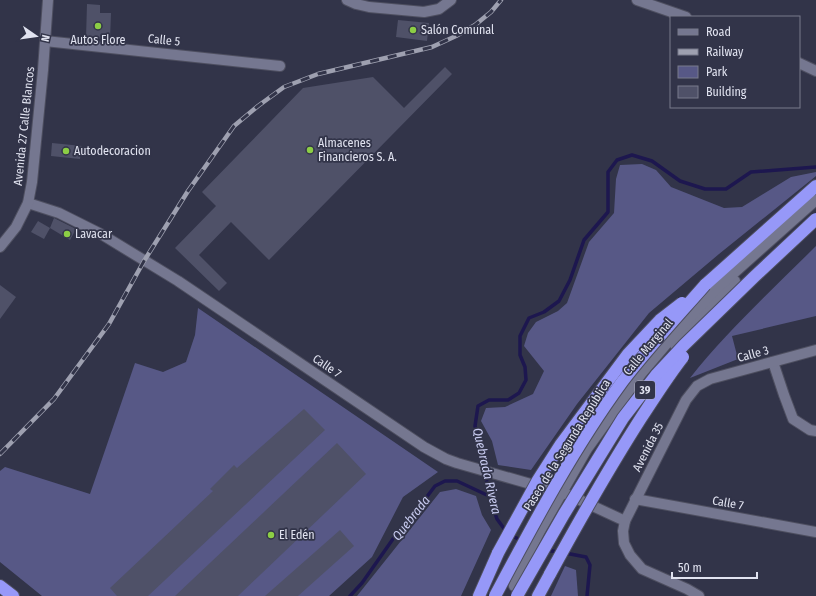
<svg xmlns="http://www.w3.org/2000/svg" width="816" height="596" font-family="'Fira Sans Condensed',sans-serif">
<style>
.green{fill:#575886}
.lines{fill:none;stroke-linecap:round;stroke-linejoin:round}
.stream{stroke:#1d174f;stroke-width:3.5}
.building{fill:#4f5168}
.street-casing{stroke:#4e4f60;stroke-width:12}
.secondary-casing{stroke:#4e4f60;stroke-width:12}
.highway-casing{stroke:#4e4f60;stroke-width:14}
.street{stroke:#757790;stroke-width:10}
.secondary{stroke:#757790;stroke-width:10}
.highway{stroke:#9698f8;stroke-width:12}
.rail-casing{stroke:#9ea0b0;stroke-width:4.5}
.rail{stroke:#323449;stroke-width:3;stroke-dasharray:9;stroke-linecap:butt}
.highway-bridge-casing{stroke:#4e4f60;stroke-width:14;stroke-linecap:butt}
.highway-bridge{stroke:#9698f8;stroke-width:12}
.poi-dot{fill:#8cce45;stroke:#323449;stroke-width:1.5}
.labels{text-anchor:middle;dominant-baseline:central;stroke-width:3.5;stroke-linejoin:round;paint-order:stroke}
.shield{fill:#323449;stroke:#acaebe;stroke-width:1}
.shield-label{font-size:11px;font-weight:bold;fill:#e1e3f0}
.poi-label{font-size:12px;fill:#e1e3f0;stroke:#323449;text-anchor:start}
.street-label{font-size:12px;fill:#e1e3f0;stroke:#323449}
.water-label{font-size:13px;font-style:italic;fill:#c9ccf1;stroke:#323449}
</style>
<rect width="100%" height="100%" fill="#323449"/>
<!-- green -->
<g class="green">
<path d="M642 164 656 170 671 187 724 208 742 207 791 177 816 172V176L719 254 649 313 577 404 531 470 498 465 492 441 481 421 486 408 505 407 533 394 544 371 524 346 528 333 536 322 558 311 567 303 589 242 614 213 616 179 620 165Z"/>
<path d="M816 246V316L732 336 738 359 690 378C728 330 773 289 816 246Z"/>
<path d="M198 308 438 472 403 497 372 557 329 596H42L0 562V471L5 467 90 494 135 363 163 372 186 362 195 335Z"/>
<path d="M456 489 476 496 482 515 491 530 461 596H357L440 492Z"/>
<path d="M565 566 576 570 578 596H551Z"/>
</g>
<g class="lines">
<!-- stream -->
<g class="stream">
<path d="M523 541 508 534 497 519 489 496 481 446 475 426 478 406 489 400H508L519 393 526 380 525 367 520 355V336L529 318 544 312 559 301 570 280 584 240 608 212V172L617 160 632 155 652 161 680 181 705 189H726L751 172 816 167"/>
<path d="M545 550 559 552"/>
<path d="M565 553 586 557 590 565 587 596"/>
<path d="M350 596 362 583 400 529 413 515 435 486 445 481H457L489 496"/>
</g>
</g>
<!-- building -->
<g class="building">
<path d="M87 4 100 5V13H111L110 39 86 38Z"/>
<path d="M398 20 429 23 427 41 396 37Z"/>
<path d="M445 67 452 74 269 260 231 222 199 255 227 283 219 291 175 248 216 206 202 192 303 88 373 77 404 108Z"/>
<path d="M52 143 82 146 80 159 51 156Z"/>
<path d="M54 218 76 229 70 240 50 228Z"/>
<path d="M38 221 50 228 44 239 31 232Z"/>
<path d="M0 285 16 297 0 319Z"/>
<path d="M304 409 325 430 148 596H117L110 588 213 491 210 489 234 465 237 468Z"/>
<path d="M337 443 366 474 238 596H175Z"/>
<path d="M340 530 354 546 298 596H265Z"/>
</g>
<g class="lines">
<defs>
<g id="street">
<path d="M347 0 356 4 369 7 424 12 439 9 451 0"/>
<path d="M637 0 686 17"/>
<path d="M45 41 280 66"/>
<path d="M799 63 816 71"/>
<path d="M675 345 735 281"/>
<path d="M773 362 784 395 793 419 810 430 816 431"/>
<path d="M635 499 816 532"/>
<path d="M625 521 686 400 697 386 710 379 816 350"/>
<path d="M514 586 524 562 540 531 587 449 641 374 675 334 715 290 816 200"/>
</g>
<g id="secondary">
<path d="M28 203 59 213 101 234 178 281 424 447 446 459 457 463 569 495 625 521 623 531 624 543 630 555 642 569 687 589 699 596"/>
<path d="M0 247 16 227 28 203 32 182 43 70 48 0"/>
</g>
<g id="highway">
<path d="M705 285 816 186"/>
<path d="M0 586 13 596"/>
<path d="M479 596 498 553"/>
<path d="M538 596 550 574"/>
</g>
</defs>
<!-- street casing -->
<use href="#street" class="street-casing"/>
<!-- secondary casing -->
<use href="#secondary" class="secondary-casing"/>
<!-- highway casing -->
<use href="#highway" class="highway-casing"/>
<!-- street -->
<use href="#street" class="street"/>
<!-- secondary -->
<use href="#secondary" class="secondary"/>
<!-- highway -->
<use href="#highway" class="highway"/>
<defs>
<path id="rail" d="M0 454 54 399 109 324 144 261 188 191 234 126 258 106 284 87 318 74 432 47 456 36 475 25 491 12 501 0"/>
</defs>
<!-- rail casing -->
<use href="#rail" class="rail-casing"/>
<!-- rail -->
<use href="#rail" class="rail"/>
<defs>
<g id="highway-bridge">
<path d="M498 553 538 480 561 444 628 354 660 320 682 303"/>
<path d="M550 574C579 521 609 468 641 418 655 397 668 376 683 357"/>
<path d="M495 596C534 523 573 449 622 382 648 348 677 317 705 285"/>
<path d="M517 596 564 514 623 418 657 374 684 345 754 277 816 219"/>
</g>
</defs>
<!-- highway-bridge casing -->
<use href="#highway-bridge" class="highway-bridge-casing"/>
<!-- highway-bridge -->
<use href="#highway-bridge" class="highway-bridge"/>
</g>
<!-- markers -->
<g class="poi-dot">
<circle cx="98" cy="26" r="4"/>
<circle cx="413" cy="30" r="4"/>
<circle cx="310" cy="150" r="4"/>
<circle cx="66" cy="151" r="4"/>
<circle cx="67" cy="234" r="4"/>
<circle cx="271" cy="535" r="4"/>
</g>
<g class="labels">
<!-- shield labels -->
<rect class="shield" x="635" y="381" width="20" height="18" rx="3"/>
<g class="shield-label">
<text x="645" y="390">39</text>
</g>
<!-- poi labels -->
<g class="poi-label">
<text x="421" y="30">Salón Comunal</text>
<text x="98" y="40" text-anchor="middle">Autos Flore</text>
<text x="318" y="143">Almacenes<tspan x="318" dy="14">Financieros S. A.</tspan></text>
<text x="74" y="151">Autodecoracion</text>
<text x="75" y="234">Lavacar</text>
<text x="279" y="535">El Edén</text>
</g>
<!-- street labels -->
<g class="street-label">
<text transform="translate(164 40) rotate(6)">Calle 5</text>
<text transform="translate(24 126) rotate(-84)">Avenida 27 Calle Blancos</text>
<text transform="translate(648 347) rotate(-50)">Calle Marginal</text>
<text transform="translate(753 354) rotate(-15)">Calle 3</text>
<text transform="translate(327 366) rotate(34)">Calle 7</text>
<text transform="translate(567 445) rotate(-58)">Paseo de la Segunda República</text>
<text transform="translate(648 447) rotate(-63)">Avenida 35</text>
<text transform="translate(728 503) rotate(10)">Calle 7</text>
</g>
<!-- water labels -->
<g class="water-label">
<text transform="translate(487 471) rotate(77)">Quebrada Rivera</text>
<text transform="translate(411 518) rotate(-52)">Quebrada</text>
</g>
</g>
<!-- legend -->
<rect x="670" y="16" width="130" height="92" fill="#323449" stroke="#787a8c"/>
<rect x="678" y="29" width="20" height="6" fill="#757790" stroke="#787a8c"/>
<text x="706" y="36" font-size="12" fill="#e1e3f0">Road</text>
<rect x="678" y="49" width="20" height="6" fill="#9ea0b0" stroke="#787a8c"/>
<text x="706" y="56" font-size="12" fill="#e1e3f0">Railway</text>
<rect x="678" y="66" width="20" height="12" fill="#575886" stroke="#787a8c"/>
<text x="706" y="76" font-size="12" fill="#e1e3f0">Park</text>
<rect x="678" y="86" width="20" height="12" fill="#4f5168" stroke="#787a8c"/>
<text x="706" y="96" font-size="12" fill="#e1e3f0">Building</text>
<!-- north arrow -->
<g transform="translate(36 36) rotate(103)" stroke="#323449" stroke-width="3" paint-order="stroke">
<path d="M0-3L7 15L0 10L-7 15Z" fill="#e1e3f0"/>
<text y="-6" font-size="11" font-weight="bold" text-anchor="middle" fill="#e1e3f0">N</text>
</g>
<!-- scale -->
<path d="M672 572v6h85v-6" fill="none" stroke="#e1e3f0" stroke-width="2"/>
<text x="678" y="572" font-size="12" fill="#e1e3f0" stroke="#323449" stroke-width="3" paint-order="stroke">50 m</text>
</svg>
